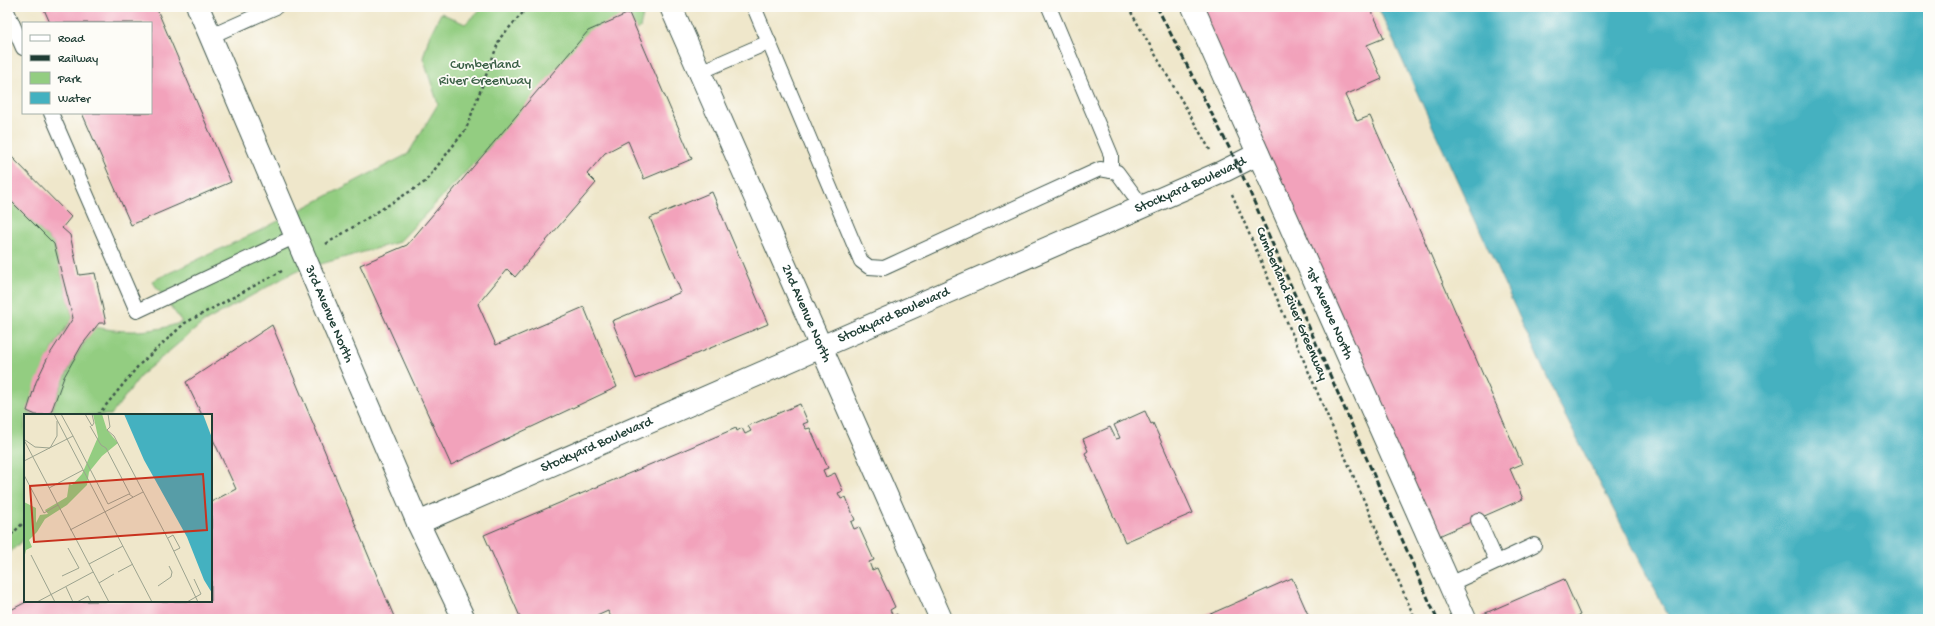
<svg xmlns="http://www.w3.org/2000/svg" width="1935" height="626" font-family="'Gochi Hand',sans-serif">
<style>
.green{fill:#93cd81;stroke:#59855a}
.water{fill:#44b1c0;stroke:#32777a}
.building{fill:#f2a2bb}
.lines{fill:none;stroke-linecap:round;stroke-linejoin:round}
.lane-casing{stroke:#3e564b;stroke-width:16}
.street-casing{stroke:#3e564b;stroke-width:24}
.secondary-casing{stroke:#3e564b;stroke-width:24}
.path{stroke:#3e564b;stroke-width:2.5;stroke-dasharray:3 3;stroke-linecap:butt}
.lane{stroke:#fff;stroke-width:14}
.street{stroke:#fff;stroke-width:22}
.secondary{stroke:#fff;stroke-width:22}
.rail{stroke:#1f3d34;stroke-width:3;stroke-dasharray:6 3;stroke-linecap:butt}
.labels{text-anchor:middle;dominant-baseline:central;stroke-width:3.5;stroke-linejoin:round;paint-order:stroke}
.park-label{font-size:14px;fill:#3c6147;stroke:#fdfcf7}
.street-label{font-size:14px;fill:#1f3d34;stroke:#fdfcf7}
.inset-road{fill:none;stroke:#9ca38f;stroke-width:1}
.view{fill:#c8321e;fill-opacity:0.15;stroke:#c8321e;stroke-width:2}
.inset-edge{fill:none;stroke:#1f3d34;stroke-width:2}
</style>
<rect width="100%" height="100%" fill="#fdfcf7"/>
<filter id="ink" filterUnits="userSpaceOnUse"><feTurbulence type="fractalNoise" baseFrequency=".025" numOctaves="2"/><feDisplacementMap in="SourceGraphic" scale="8" xChannelSelector="R" yChannelSelector="G"/><feConvolveMatrix kernelMatrix="1 2 1 2 8 2 1 2 1" color-interpolation-filters="sRGB"/></filter>
<filter id="wash" filterUnits="userSpaceOnUse"><feTurbulence type="fractalNoise" baseFrequency=".012" numOctaves="4" result="noise"/><feDisplacementMap in="SourceGraphic" scale="16" xChannelSelector="R" yChannelSelector="G"/><feGaussianBlur stdDeviation="0.9" result="paint"/><feColorMatrix in="noise" values="0 0 0 0 0 0 0 0 0 0 0 0 0 0 0 0 0 1.4 0 .05"/><feComposite in="paint" operator="in"/></filter>
<g filter="url(#wash)">
<rect width="100%" height="100%" fill="#efe7cb"/>
<!-- green -->
<g class="green">
<path d="M483 7H645L640 28 575 57 399 242 296 271 204 322 142 374 111 415H50C62 382 74 355 95 327 124 333 154 333 182 322L152 281 259 231 408 154 438 104 423 58 429 37 441 13 465 24Z"/>
<path d="M7 199 11 201 54 244 73 318C51 347 38 377 27 411L36 415H25V538L7 555Z"/>
</g>
<!-- water -->
<path class="water" d="M1378 7H1928V619H1670L1560 406Z"/>
<g id="blocks">
<!-- building -->
<g class="building">
<path d="M43 7H156L231 182 131 225 82 113H151V23H50Z"/>
<path d="M1200 7H1370L1384 38 1367 45 1382 79 1345 95 1357 121 1370 116 1522 464 1510 469 1523 499 1432 539Z"/>
<path d="M629 13 692 159 644 179 628 141 605 153 587 174 596 183 515 277 507 269 478 304 496 345 584 307 617 387 451 465 360 265 407 245 588 31Z"/>
<path d="M7 152 71 217 62 228 70 235 79 275 95 273 106 323H99L82 345 64 377 50 415H36L27 411 36 382 48 357 73 318 54 244 11 201 7 199Z"/>
<path d="M712 192 768 324 636 379 612 321 681 292 650 218Z"/>
<path d="M272 325 395 619H7V612L28 601H211V502L236 489 211 435V415H202L186 382Z"/>
<path d="M800 404 808 422 803 424 806 429 810 428 828 468 823 470 826 477 835 473 843 491 838 493 841 499 846 497 855 520 851 522 854 529 859 527 874 560 869 562 872 570 877 568 895 607 890 610 893 616 897 614 900 619H612L608 611 590 619H521L484 535 736 428 737 431 742 428 745 434 751 431 748 426Z"/>
<path d="M1145 411 1151 424 1153 423 1193 513 1125 542 1085 453 1088 451 1083 439 1110 427 1116 439 1120 438 1114 425Z"/>
<path d="M1292 578 1310 619H1199Z"/>
<path d="M1564 579 1580 615 1570 619H1483L1481 615Z"/>
</g>
</g>
</g>
<g filter="url(#ink)">
<use href="#blocks" fill-opacity="0" stroke="#3e564b" stroke-width="1"/>
<g class="lines">
<defs>
<g id="lane">
<path d="M754 7 861 261 869 267 884 268 1100 169 1117 172 1142 206"/>
<path d="M1049 7 1111 155V171"/>
<path d="M7 11 23 48"/>
<path d="M211 36 276 7"/>
<path d="M700 72 769 42"/>
<path d="M51 113 137 311 296 236"/>
<path d="M1478 520 1497 562"/>
<path d="M1450 584 1534 545"/>
</g>
<g id="street">
<path id="s1" d="M1193 7 1465 619"/>
<path id="s2" d="M418 523 1222 172 1258 154"/>
</g>
<g id="secondary">
<path id="s3" d="M198 7 418 523 464 619"/>
<path id="s4" d="M671 7 941 619"/>
</g>
</defs>
<!-- lane casing -->
<use href="#lane" class="lane-casing"/>
<!-- street casing -->
<use href="#street" class="street-casing"/>
<!-- secondary casing -->
<use href="#secondary" class="secondary-casing"/>
<!-- path -->
<g class="path">
<path d="M1128 7 1210 150"/>
<path d="M1232 194 1415 619"/>
<path d="M326 244 425 182 466 129 500 38 528 7"/>
<path d="M98 415 139 365 185 323 282 271"/>
<path d="M7 539 25 521"/>
</g>
<!-- lane -->
<use href="#lane" class="lane"/>
<!-- street -->
<use href="#street" class="street"/>
<!-- secondary -->
<use href="#secondary" class="secondary"/>
<!-- rail -->
<path class="rail" d="M1157 7 1237 163 1437 619"/>
</g>
</g>
<g class="labels">
<!-- park labels -->
<g class="park-label">
<text x="485" y="65">Cumberland<tspan x="485" dy="16">River Greenway</tspan></text>
</g>
<!-- street labels -->
<g class="street-label">
<text stroke="none"><textPath href="#s2" startOffset="843">Stockyard Boulevard</textPath></text>
<text transform="translate(1291 304) rotate(67)">Cumberland River Greenway</text>
<text stroke="none"><textPath href="#s4" startOffset="335">2nd Avenue North</textPath></text>
<text stroke="none"><textPath href="#s1" startOffset="335">1st Avenue North</textPath></text>
<text stroke="none"><textPath href="#s3" startOffset="334">3rd Avenue North</textPath></text>
<text stroke="none"><textPath href="#s2" startOffset="519">Stockyard Boulevard</textPath></text>
<text stroke="none"><textPath href="#s2" startOffset="195">Stockyard Boulevard</textPath></text>
</g>
</g>
<!-- overview -->
<g transform="translate(24 414)">
<rect width="188" height="188" fill="#efe7cb"/>
<path d="M69 0H78L83 16 94 29 78 42 65 58 63 71 43 91 21 105 13 118 5 126 8 133 2 136 0 145V88L12 94V109L16 101 24 100 21 96 43 83 45 70 48 71 58 60 74 23Z" fill="#93cd81"/>
<path d="M100 0H179L188 24V179L180 166 163 123 120 46Z" fill="#44b1c0"/>
<path class="inset-road" d="M30 0 128 188M61 0 68 12 70 9 68 0M84 0 86 13 83 16 90 22 145 127 174 188M66 12 77 31 82 34 106 80M49 22 84 90 105 80 109 83M0 26 85 188M1 26 11 33 26 34 33 22V7M0 47 49 22 37 0M0 61 20 99 34 91M25 74 59 56M46 116 119 78M144 124 149 121 156 134 150 137M7 141 31 188M65 150 99 132M94 158 109 150M38 162 55 154 44 134M75 169 90 160M134 172 147 163 148 158 145 152M42 173 49 188M13 188 69 158M53 188 64 182 67 188M163 188 177 180 170 165"/>
<path class="view" d="M179 60 183 116 10 128 6 72Z"/>
<rect width="188" height="188" class="inset-edge"/>
</g>
<!-- margin -->
<rect width="1935" height="626" fill="none" stroke="#fdfcf7" stroke-width="24"/>
<!-- legend -->
<rect x="22" y="22" width="130" height="92" fill="#fdfcf7" stroke="#a4b0a9"/>
<rect x="30" y="35" width="20" height="6" fill="#ffffff" stroke="#a4b0a9"/>
<text x="58" y="42" font-size="12" fill="#1f3d34">Road</text>
<rect x="30" y="55" width="20" height="6" fill="#1f3d34" stroke="#a4b0a9"/>
<text x="58" y="62" font-size="12" fill="#1f3d34">Railway</text>
<rect x="30" y="72" width="20" height="12" fill="#93cd81" stroke="#a4b0a9"/>
<text x="58" y="82" font-size="12" fill="#1f3d34">Park</text>
<rect x="30" y="92" width="20" height="12" fill="#44b1c0" stroke="#a4b0a9"/>
<text x="58" y="102" font-size="12" fill="#1f3d34">Water</text>
</svg>
